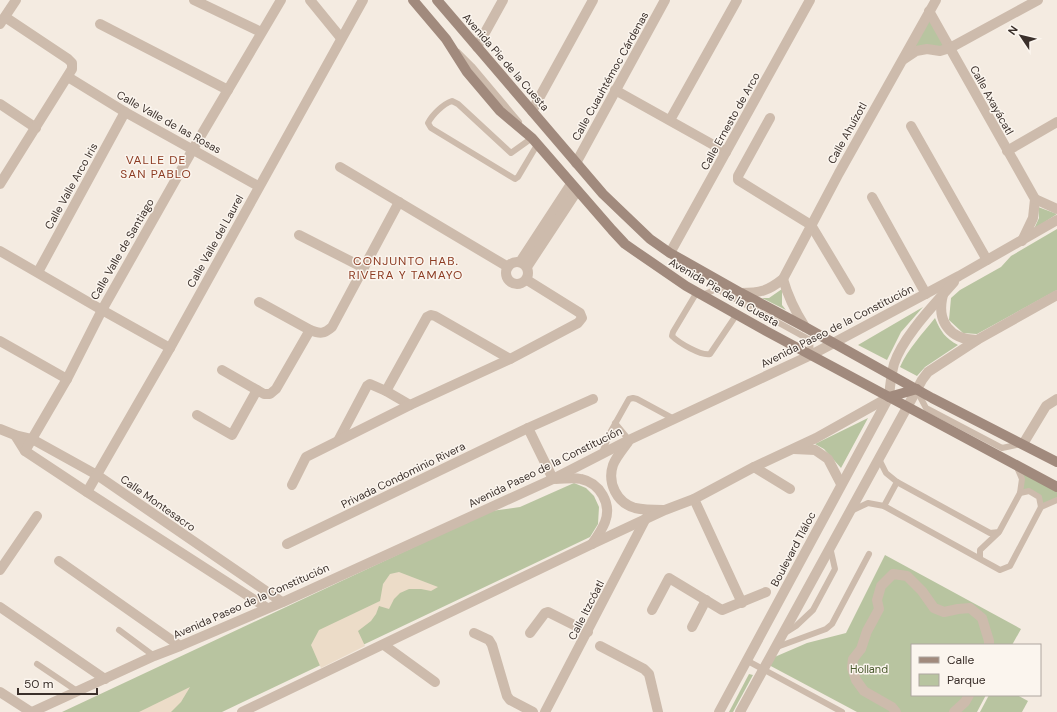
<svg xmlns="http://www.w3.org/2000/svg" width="1057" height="712" font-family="'DM Sans',sans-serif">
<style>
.green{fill:#b8c4a0}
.plaza{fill:#ecdcc8}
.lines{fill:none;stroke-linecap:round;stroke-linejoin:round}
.service{stroke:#cdbbac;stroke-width:6}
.pedestrian{stroke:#cdbbac;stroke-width:10}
.minor{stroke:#cdbbac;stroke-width:10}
.tertiary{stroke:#cdbbac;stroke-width:10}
.secondary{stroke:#a18a7d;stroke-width:10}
.labels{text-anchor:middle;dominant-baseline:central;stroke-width:3;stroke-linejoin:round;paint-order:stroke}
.street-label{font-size:11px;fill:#3b302b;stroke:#fbf5ee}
.park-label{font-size:11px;fill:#4a5a2e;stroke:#fbf5ee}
.neighbourhood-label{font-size:12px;letter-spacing:1px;fill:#8c3b22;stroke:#fbf5ee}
</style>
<rect width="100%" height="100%" fill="#f4ebe1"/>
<!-- green -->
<g class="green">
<path d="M929 11 950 48 927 49 902 60Z"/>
<path d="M1038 207 1057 214 1034 229 1039 218Z"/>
<path d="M1057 229V290L977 334 963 333 949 320 951 298 960 290 1001 267 1011 256Z"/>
<path d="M782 289V305L786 310 762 298H769Z"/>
<path d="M923 307 901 332 887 360 858 345Z"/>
<path d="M935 318C941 332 945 338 958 345L925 367 917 376 900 367C908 349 923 333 935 318Z"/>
<path d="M868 418 841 468 824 449 815 444Z"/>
<path d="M1016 465 1057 487V500L1041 507 1039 497 1029 491 1020 493 1022 479Z"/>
<path d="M574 483 586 488 594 496 599 507 598 524 590 537 222 712H62L491 511 520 507Z"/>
<path d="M885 555 1021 629 1012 645H912V695H986L977 712H857L767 664 770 659 807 643 846 633Z"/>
<path d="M749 674 753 675 733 712H729Z"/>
<path d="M989 695H1017L1028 701 1022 712H980Z"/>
</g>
<!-- plaza -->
<g class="plaza">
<path d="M399 572 438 587 431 591 421 589H409L400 593 394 599 389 609 379 606 376 614 371 621 358 631 365 646 321 668 311 645 319 630 380 601 383 584 390 574Z"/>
<path d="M190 687 181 702 171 712H139Z"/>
</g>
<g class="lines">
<!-- service -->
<g class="service">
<path d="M458 52 472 66 519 122"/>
<path d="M531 137 532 138 511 153 458 104 452 101C443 104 432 115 428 123L431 128 515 179 518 177 537 145"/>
<path d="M697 292 673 332 672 336C679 343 701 356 710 354L737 314"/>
<path d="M702 295 717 289 810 340 811 355"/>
<path d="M917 391 926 408 1002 448 1021 444"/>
<path d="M615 423 629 440"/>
<path d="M601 455 611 431 629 399 633 398 637 399 674 419"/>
<path d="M879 459 886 473 897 482 990 533 999 532 1020 493 1022 479 1016 465"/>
<path d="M1020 493 1029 491 1039 497 1041 507"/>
<path d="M884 506 897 482"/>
<path d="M851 511 868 503 884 506 1000 570 1010 566 1041 507 1057 500"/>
<path d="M980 558V550L998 533"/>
<path d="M119 630 154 656"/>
<path d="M785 633 796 626 813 610 835 569 830 547"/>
<path d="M777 647 826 629 832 624 869 554"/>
<path d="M746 660 842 712"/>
<path d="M37 664 77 691"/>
</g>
<!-- pedestrian -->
<g class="pedestrian">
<path d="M754 467 790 489"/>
<path d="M896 712 892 707 864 691 856 680 852 668 853 659 861 649 867 631 872 622 879 609 877 600 881 586 893 574 907 576 922 591 934 608 944 612 958 609 970 608 982 618 989 641V645"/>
<path d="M954 712 965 702 969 695"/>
</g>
<!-- minor -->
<g class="minor">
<path d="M194 0 261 32"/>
<path d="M310 0 341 38"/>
<path d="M929 11 1035 199 1033 218 1022 241"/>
<path d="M0 24 16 0"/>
<path d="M100 24 228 90"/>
<path d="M477 47 503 0"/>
<path d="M904 59 916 51 927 49 940 51 950 48 1038 0"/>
<path d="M68 77 125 112 258 186"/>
<path d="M615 90 726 152"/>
<path d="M0 104 36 128"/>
<path d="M532 111 593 0"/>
<path d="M770 118 738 176V180L811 225 850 290"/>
<path d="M670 120 737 0"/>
<path d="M911 126 987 260"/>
<path d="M1007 151 1057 122"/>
<path d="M576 163 665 0"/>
<path d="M340 167 508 267"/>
<path d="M0 184 72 69V63L68 59 5 17"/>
<path d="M872 197 926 294"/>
<path d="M1035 199 1057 209"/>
<path d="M299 235 364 268"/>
<path d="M0 251 102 310 170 348"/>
<path d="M670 253 810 0"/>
<circle cx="517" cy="273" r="11"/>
<path d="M520 262 571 184"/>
<path d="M527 267 577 191"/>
<path d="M38 272 125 112"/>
<path d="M783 279C788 297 795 311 805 327"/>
<path d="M741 293C760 293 768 291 783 279L839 173 936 0"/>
<path d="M259 302 310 330C320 334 324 334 332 327L399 202"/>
<path d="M0 341 67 379"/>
<path d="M222 370 264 394H270L276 389 310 330"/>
<path d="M386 391 427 317 431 315 435 316 510 359"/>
<path d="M197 415 232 435 257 390"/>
<path d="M528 428 553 479"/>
<path d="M0 429 15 435 32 439 97 475 282 602"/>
<path d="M15 435 25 451 87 492 267 608"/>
<path d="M339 439 367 386 370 384 386 391 410 405"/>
<path d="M1023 444 1046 406 1057 399"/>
<path d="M25 451 67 379 102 310 193 149 281 0"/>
<path d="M292 485 306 457 410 405 510 359 578 323 582 318 580 313 527 280"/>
<path d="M87 492 170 348 363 0"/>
<path d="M694 499 742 603"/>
<path d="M287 544 528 428 593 399"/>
<path d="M59 561 180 646"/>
<path d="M0 570 37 516"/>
<path d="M0 607 105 679"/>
<path d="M652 610 669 578 722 610 766 592"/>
<path d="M692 627 706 600"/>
<path d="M474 633 489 640 492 645 507 696 510 700 533 712"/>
<path d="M530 633 545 613 548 612 588 632"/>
<path d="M384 645 435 682"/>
<path d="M600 646 644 669 649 674 658 712"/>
<path d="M0 692 31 712"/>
<path d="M545 712 646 518"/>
</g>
<!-- tertiary -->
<g class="tertiary">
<path d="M943 295C936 321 950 340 977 340"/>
<path d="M628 442C623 449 616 457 613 465 607 483 617 503 635 508 644 510 654 510 663 510"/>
<path d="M794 449 815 450 828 459 841 484"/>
<path d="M556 479C564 479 573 477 581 479 600 483 612 504 605 522 602 530 597 537 592 544"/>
<path d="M32 712 154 656 180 646 283 602 553 479 629 440 811 355 959 276 1057 220"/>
<path d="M242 712 592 544 665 510 694 499 754 467 816 438 889 397"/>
<path d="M719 712 889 397C890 386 891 375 894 364 903 336 935 304 954 282"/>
<path d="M740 712 922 380 928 372 977 340 1057 295"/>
</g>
<!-- secondary -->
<g class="secondary">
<path d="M413 0 446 39 467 72 500 111 532 138 612 230 625 244 635 251 686 286 766 331 1057 487"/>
<path d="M437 0 603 194 650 239 670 253 741 293 805 327 932 398 1057 462"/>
<path d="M889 397 917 389"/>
</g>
</g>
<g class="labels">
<!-- street labels -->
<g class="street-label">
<text transform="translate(506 62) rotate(49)">Avenida Pie de la Cuesta</text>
<text transform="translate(610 76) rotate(-61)">Calle Cuauhtémoc Cárdenas</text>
<text transform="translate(992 100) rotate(61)">Calle Axayácatl</text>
<text transform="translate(730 121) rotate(-61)">Calle Ernesto de Arco</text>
<text transform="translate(169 122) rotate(29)">Calle Valle de las Rosas</text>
<text transform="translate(847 133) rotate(-61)">Calle Ahuízotl</text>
<text transform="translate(71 186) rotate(-61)">Calle Valle Arco Iris</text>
<text transform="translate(215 241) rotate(-61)">Calle Valle del Laurel</text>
<text transform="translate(122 249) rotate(-60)">Calle Valle de Santiago</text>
<text transform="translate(724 292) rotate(30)">Avenida Pie de la Cuesta</text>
<text transform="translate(837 326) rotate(-27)">Avenida Paseo de la Constitución</text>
<text transform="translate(545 467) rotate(-26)">Avenida Paseo de la Constitución</text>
<text transform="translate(403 475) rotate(-26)">Privada Condominio Rivera</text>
<text transform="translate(158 503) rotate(35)">Calle Montesacro</text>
<text transform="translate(793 549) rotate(-62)">Boulevard Tláloc</text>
<text transform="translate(251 601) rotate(-24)">Avenida Paseo de la Constitución</text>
<text transform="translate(586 610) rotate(-63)">Calle Itzcóatl</text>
</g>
<!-- park labels -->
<g class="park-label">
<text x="869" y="669">Holland</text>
</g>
<!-- neighbourhood labels -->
<g class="neighbourhood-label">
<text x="156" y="160">VALLE DE<tspan x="156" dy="14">SAN PABLO</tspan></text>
<text x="406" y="261">CONJUNTO HAB.<tspan x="406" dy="14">RIVERA Y TAMAYO</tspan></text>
</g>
</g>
<!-- legend -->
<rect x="911" y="644" width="130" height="52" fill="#fbf5ee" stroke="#aea6a0"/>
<rect x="919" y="657" width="20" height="6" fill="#a18a7d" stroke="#aea6a0"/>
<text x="947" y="664" font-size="12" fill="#3b302b">Calle</text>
<rect x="919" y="674" width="20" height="12" fill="#b8c4a0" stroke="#aea6a0"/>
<text x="947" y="684" font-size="12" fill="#3b302b">Parque</text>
<!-- north arrow -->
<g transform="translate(1021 36) rotate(305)" stroke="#fbf5ee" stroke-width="3" paint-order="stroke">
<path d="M0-3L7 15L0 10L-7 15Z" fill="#3b302b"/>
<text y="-6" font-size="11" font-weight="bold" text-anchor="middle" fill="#3b302b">N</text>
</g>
<!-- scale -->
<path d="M18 688v6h79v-6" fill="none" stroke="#3b302b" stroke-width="2"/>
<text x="24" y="688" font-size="12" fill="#3b302b" stroke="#fbf5ee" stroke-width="3" paint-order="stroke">50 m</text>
</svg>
